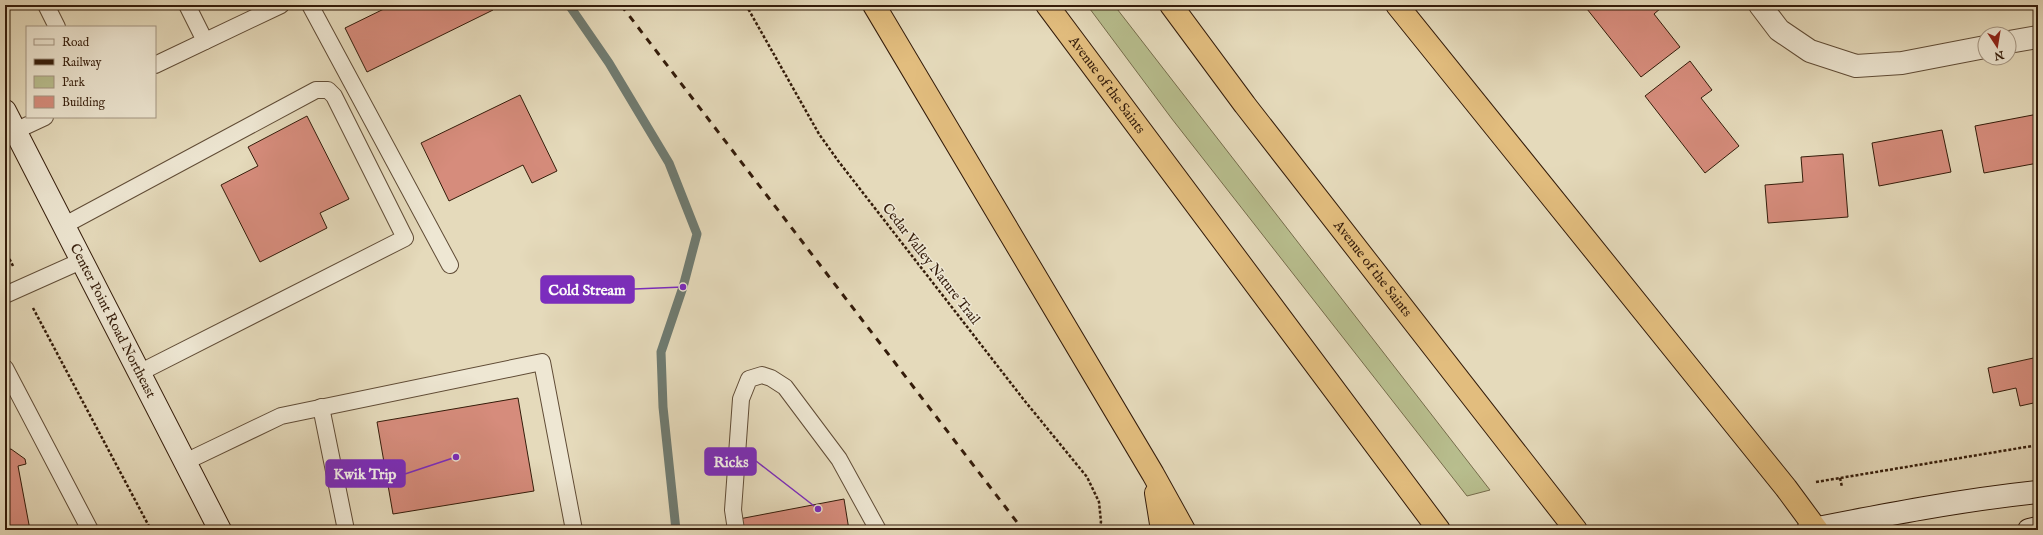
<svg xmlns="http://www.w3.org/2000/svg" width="2043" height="535" font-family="'IM FELL English',serif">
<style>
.green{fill:#b8be8e;stroke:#766d4c}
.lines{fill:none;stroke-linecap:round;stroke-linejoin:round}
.stream{stroke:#6f7b71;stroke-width:9}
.building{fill:#d68c7c;stroke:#341c0a}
.lane-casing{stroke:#604c36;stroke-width:18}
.street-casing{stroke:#604c36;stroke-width:24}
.secondary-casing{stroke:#341c0a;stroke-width:24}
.highway-casing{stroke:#341c0a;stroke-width:24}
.path{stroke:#341c0a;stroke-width:2.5;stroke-dasharray:3 2;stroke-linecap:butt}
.lane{stroke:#eee7d3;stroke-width:16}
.street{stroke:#eee7d3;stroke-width:22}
.secondary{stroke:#eee7d3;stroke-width:22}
.highway{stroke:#e2bd7e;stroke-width:22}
.rail{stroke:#341c0a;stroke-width:3;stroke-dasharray:7 7;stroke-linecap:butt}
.labels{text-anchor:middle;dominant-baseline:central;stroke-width:3;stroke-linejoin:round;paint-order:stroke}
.street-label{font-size:14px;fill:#341c0a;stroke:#eee7d3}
.leader{fill:none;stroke:#7b2cbf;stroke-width:1.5}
.callout-dot{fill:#7b2cbf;stroke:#eee7d3;stroke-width:1.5}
.callout{fill:#7b2cbf;stroke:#7b2cbf;stroke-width:1.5}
.callout-label{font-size:15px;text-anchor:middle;font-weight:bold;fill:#fff}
</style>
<rect width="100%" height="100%" fill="#e5dabb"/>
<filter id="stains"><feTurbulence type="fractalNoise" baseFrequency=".005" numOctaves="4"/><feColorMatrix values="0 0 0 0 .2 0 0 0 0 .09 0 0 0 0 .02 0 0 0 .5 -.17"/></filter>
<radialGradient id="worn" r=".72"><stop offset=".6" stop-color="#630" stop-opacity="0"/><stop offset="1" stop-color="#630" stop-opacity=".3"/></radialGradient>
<!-- green -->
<path class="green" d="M1087 5H1114L1490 490 1467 496 1172 119Z"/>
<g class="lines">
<!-- stream -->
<path class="stream" d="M569 5 609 63 669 163 697 234 683 287 661 352 663 407 676 530"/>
</g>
<!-- building -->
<g class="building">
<path d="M392 5H490L493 10 367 72 345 28Z"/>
<path d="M1592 5H1659L1661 8 1654 14 1680 47 1641 77 1587 9Z"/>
<path d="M1690 61 1712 90 1701 98 1739 146 1705 173 1645 96Z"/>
<path d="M520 95 557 171 532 183 523 165 449 201 421 143Z"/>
<path d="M2038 114V163L1984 173 1975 126Z"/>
<path d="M307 116 349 199 320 213 327 228 260 262 221 185 258 166 248 147Z"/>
<path d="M1942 130 1951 172 1879 186 1872 143Z"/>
<path d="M1843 154 1848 217 1768 223 1765 185 1803 182 1801 157Z"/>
<path d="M2038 357V402L2020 406 2016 388 1993 393 1988 368Z"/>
<path d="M518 398 534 491 393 514 377 422Z"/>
<path d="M11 449 25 459 26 464 18 466 30 530H5V450Z"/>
<path d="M844 499 849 530H741L739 519Z"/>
</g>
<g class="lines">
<defs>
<g id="lane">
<path d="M46 5 57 27"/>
<path d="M187 5 205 41"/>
<path d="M310 5 450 265"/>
<path d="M155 65 281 5"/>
<path d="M15 131 45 117"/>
<path d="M63 226 316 90H328L334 96 405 238 139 373"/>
<path d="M5 295 81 261"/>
<path d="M5 368 90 530"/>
<path d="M321 407 346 530"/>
<path d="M185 462 281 416 542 362 574 530"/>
<path d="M736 530 733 510 741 399 749 379 762 375 771 378 785 387 839 459 878 530"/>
</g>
<g id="street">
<path d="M1760 5 1779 30 1810 51 1856 66 1902 63 1985 47"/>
<path d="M2009 42 2038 37"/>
</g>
<g id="secondary">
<path id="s1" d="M5 111 220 530"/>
<path d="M1808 530C1884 515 1961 500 2038 492"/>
<path d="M2029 530 2038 528"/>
</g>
<g id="highway">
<path d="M874 5 1153 474 1184 530"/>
<path id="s2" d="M1047 5 1439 530"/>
<path id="s3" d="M1171 5 1245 105 1576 530"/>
<path d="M1397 5 1786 488 1817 530"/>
<path d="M1156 493 1162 530"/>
</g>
</defs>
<!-- lane casing -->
<use href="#lane" class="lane-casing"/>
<!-- street casing -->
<use href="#street" class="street-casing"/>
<!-- secondary casing -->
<use href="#secondary" class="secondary-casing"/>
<!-- highway casing -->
<use href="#highway" class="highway-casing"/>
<!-- path -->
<g class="path">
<path d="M746 5 819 134 839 162 1024 400 1087 477 1099 502 1101 522 1099 530"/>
<path d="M5 250 13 266"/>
<path d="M33 308 151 530"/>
<path d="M1840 478 1842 487"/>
<path d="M1816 482 2038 445"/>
</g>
<!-- lane -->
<use href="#lane" class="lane"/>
<!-- street -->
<use href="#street" class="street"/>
<!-- secondary -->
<use href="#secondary" class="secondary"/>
<!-- highway -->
<use href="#highway" class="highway"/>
<!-- rail -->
<path class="rail" d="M621 5 1023 530"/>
</g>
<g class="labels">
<!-- street labels -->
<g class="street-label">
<text stroke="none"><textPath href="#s2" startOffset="100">Avenue of the Saints</textPath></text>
<text transform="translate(931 264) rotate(52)">Cedar Valley Nature Trail</text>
<text stroke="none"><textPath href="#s3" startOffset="332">Avenue of the Saints</textPath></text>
<text stroke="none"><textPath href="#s1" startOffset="236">Center Point Road Northeast</textPath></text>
</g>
</g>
<!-- callouts -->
<path class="leader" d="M683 287L634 289M818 509L756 461M456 457L405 474"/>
<g class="callout-dot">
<circle cx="683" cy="287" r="4"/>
<circle cx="818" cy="509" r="4"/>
<circle cx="456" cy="457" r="4"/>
</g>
<g class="callout">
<rect x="541" y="276" width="93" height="27" rx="4"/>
<rect x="705" y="448" width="51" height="27" rx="4"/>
<rect x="326" y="460" width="79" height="27" rx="4"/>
</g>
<g class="callout-label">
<text x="587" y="295">Cold Stream</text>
<text x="731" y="467">Ricks</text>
<text x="365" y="479">Kwik Trip</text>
</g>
<!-- margin -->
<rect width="2043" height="535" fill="none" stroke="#e5dabb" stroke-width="20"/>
<rect x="6" y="6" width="2031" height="523" fill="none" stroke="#341c0a" stroke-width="2"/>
<rect x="10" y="10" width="2023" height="515" fill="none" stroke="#341c0a"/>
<!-- legend -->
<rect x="26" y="26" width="130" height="92" fill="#eee7d3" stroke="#a49683"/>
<rect x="34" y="39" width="20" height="6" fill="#eee7d3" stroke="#a49683"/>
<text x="62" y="46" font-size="12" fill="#341c0a">Road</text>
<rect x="34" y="59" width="20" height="6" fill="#341c0a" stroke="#a49683"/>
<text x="62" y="66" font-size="12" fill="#341c0a">Railway</text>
<rect x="34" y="76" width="20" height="12" fill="#b8be8e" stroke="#a49683"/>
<text x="62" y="86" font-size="12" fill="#341c0a">Park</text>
<rect x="34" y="96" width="20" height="12" fill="#d68c7c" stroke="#a49683"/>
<text x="62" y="106" font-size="12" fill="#341c0a">Building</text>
<!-- north arrow -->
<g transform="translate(1997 46) rotate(168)"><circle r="19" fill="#eee7d3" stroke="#a49683"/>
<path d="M0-3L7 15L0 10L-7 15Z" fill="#8f2418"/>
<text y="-6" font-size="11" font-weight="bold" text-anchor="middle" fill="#341c0a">N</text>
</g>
<rect width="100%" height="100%" filter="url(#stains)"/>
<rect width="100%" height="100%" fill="url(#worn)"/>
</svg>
